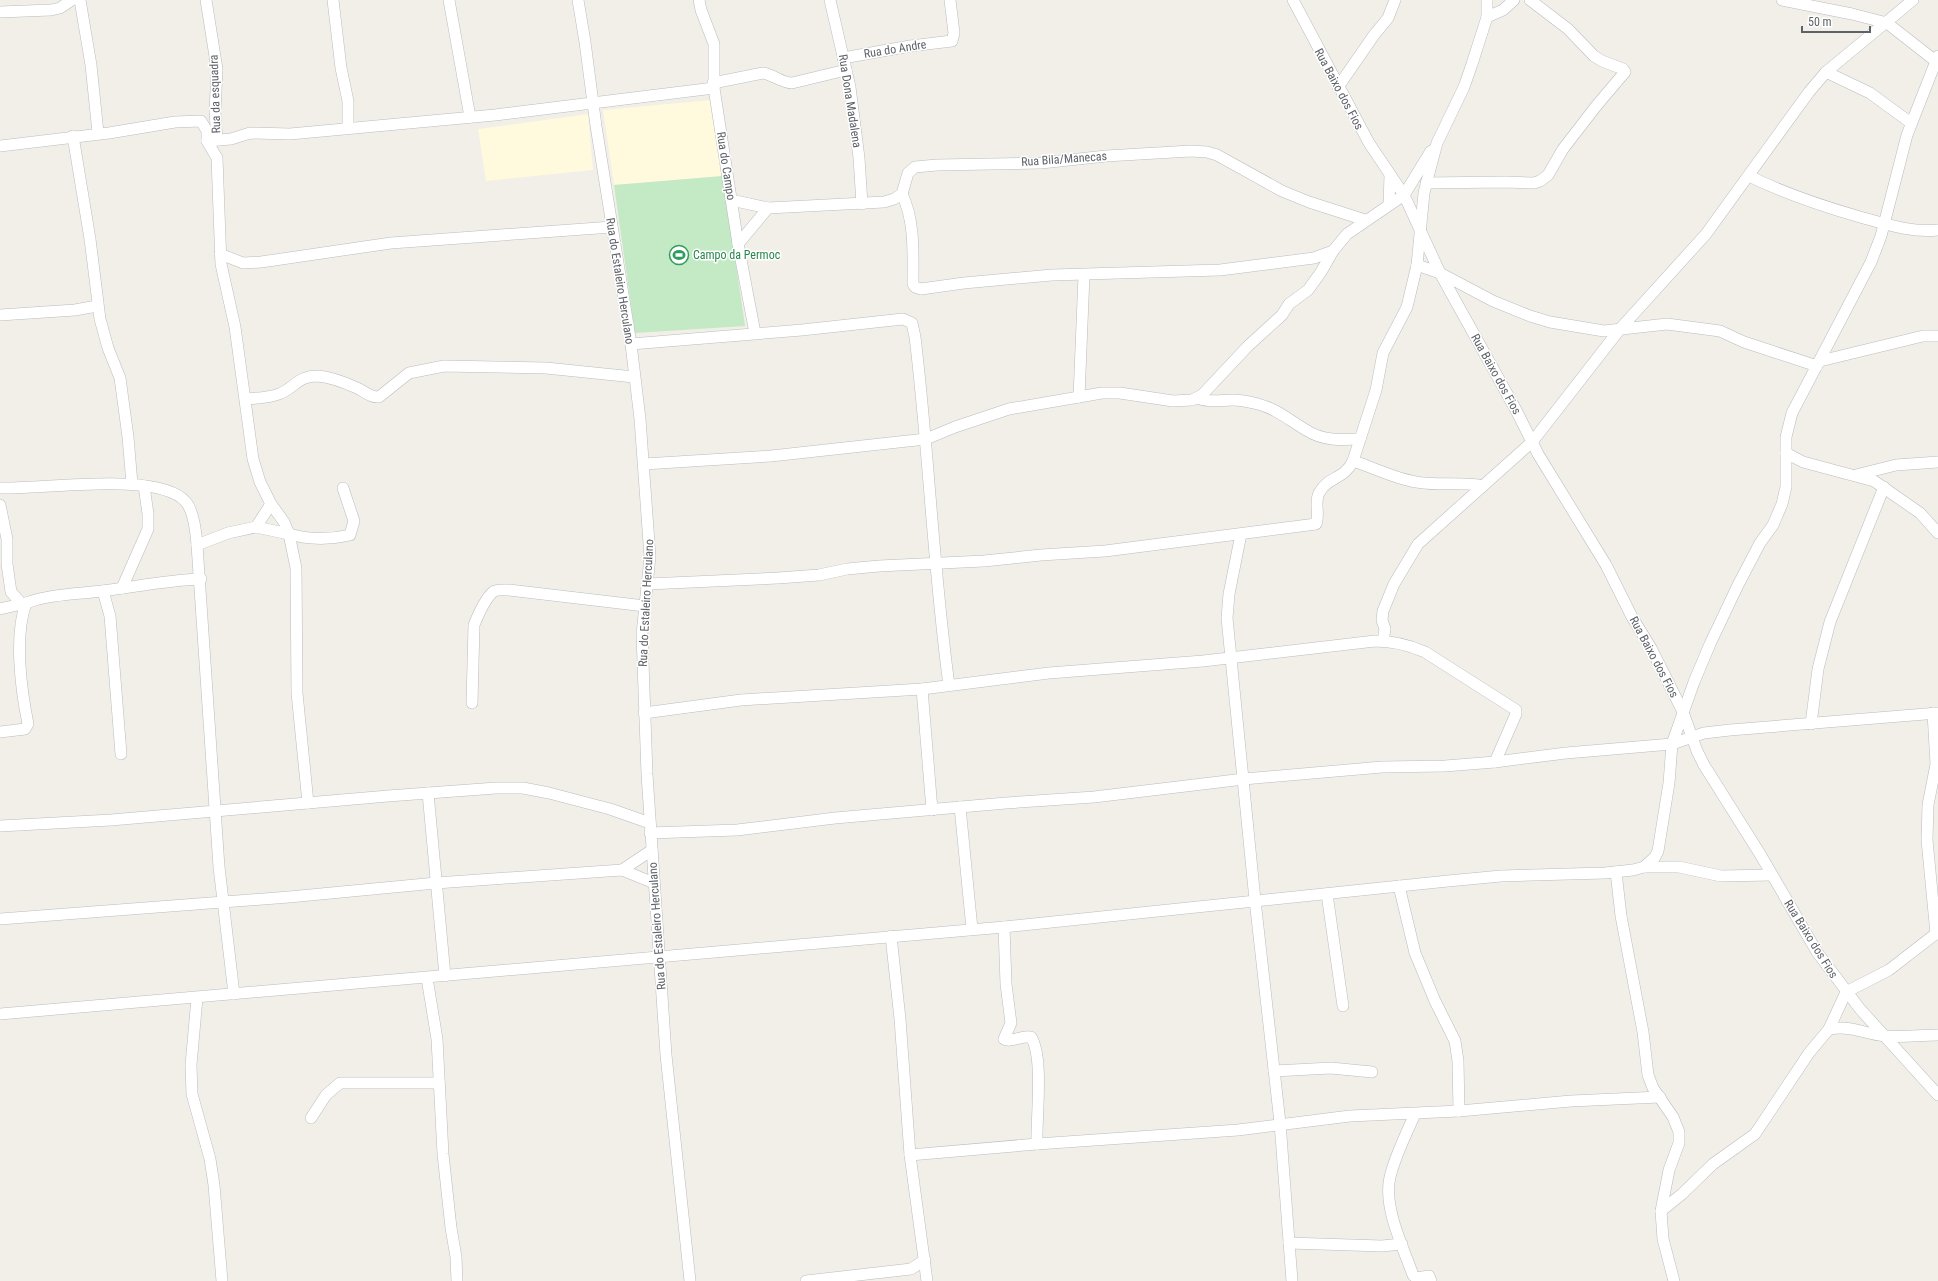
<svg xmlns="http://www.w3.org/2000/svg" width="1938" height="1281" font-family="'Roboto Condensed',sans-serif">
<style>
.commercial{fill:#fff9de}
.green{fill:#c3e9c5}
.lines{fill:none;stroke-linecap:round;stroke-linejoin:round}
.street-casing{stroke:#b9bcc1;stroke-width:12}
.street{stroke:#fff;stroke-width:11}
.labels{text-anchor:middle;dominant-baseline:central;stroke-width:3;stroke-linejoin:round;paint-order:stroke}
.street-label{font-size:12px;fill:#5e6268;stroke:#fff}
.leisure-label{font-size:12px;fill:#27864d;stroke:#fff;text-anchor:start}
</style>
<rect width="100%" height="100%" fill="#f1efe7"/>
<!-- commercial -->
<g class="commercial">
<path d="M711 100 723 176 614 185 603 110Z"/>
<path d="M588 114 593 170 486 181 478 129Z"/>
</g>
<!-- green -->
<path class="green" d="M723 176 745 326 635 333 614 185Z"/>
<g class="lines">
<defs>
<g id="street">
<path d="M80 0 91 65 98 133"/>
<path d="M206 0 217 69 215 112 217 140"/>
<path d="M333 0 341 68 348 101V127"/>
<path d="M449 0 470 117"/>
<path d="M578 0 585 42 596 126 631 344 640 419 650 557 642 634 647 774 666 1055 690 1281"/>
<path d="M699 0 701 10 714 44V88L738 244 755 333"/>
<path d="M830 0 850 87 859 158 862 204"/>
<path d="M1293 0 1369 143 1404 195 1440 273 1516 410 1538 454 1606 565 1632 617 1651 648 1683 712 1697 751 1704 765 1760 854 1817 952 1860 1009 1938 1095"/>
<path d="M1782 0 1852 14 1887 23 1938 63"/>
<path d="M0 12 51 10 60 8 72 0"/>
<path d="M1487 17 1503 10 1514 0"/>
<path d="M843 58 910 46 952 41 954 33 950 0"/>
<path d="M1826 72 1870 93 1911 123"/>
<path d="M713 83 763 73C774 75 782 83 792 83L846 70"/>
<path d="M1338 87 1374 35 1388 18 1395 0"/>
<path d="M73 136 90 239 100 319 108 348 120 378 128 437 132 484"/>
<path d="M207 141 217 158 221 264 235 327 253 459 260 482 271 504 284 522 289 534 256 527"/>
<path d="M0 146 109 133 175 122 201 121 207 131V141L231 139 250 133 290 134 495 115 714 88"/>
<path d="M1749 176C1785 194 1822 206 1860 217 1885 224 1912 233 1938 230"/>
<path d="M1426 183 1505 182 1534 183 1540 181 1548 175 1563 149 1597 105 1625 72 1623 69 1602 61 1594 56 1568 29 1530 0"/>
<path d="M902 194C915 221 913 254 913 284L915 287 921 289 964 283 1052 275 1220 270 1314 258 1333 251"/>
<path d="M731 200 768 208 884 202 894 199 902 194 908 173 915 167 937 165 1041 163 1106 156 1191 151 1207 152 1217 155 1282 191 1309 202 1365 220"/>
<path d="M1389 205 1390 175"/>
<path d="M738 244 768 208"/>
<path d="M220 254 243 263 261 262 391 243 612 227"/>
<path d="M1417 265 1440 273 1493 301 1530 316 1550 322 1604 331 1667 324 1720 331 1744 342 1817 366"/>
<path d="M0 315 75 310 97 306"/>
<path d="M631 344 802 330 903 319 912 323 915 337C929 452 933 569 949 685"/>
<path d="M1820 361 1923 336H1938"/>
<path d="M1079 397 1084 275"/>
<path d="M1197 398C1209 403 1221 400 1233 400 1242 400 1250 402 1258 404 1277 409 1289 420 1306 430 1323 441 1341 440 1360 439"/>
<path d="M246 399C257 398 269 398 279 394 295 388 297 376 318 376 330 377 346 383 357 388 364 391 371 398 379 397L409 373 444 366 546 368 634 377"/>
<path d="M1786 453 1803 462 1874 481 1920 513 1938 533"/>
<path d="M1353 461C1375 468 1400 481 1424 483 1437 485 1473 482 1482 486"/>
<path d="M644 464 771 456 926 439 955 427 1009 409 1102 393H1120L1173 401 1192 400 1202 395 1248 346 1282 315 1289 304 1308 290 1321 272 1333 251 1347 234 1404 195 1431 151"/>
<path d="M1856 475 1896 465 1938 462"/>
<path d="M0 488C40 490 159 470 186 502 194 512 196 532 197 545L228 533 256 527 271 504"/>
<path d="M0 505 7 539V564L11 592 22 604"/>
<path d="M289 534 296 568 297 693 308 803"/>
<path d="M289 534C310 540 328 540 350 535L354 521 343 488"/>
<path d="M1241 534 1229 594 1227 618 1255 900 1280 1123 1292 1281"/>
<path d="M197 545 219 867 234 994"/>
<path d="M648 584 778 578 819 575 847 569 879 566 984 561 1041 555 1105 551 1316 524C1320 514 1314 503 1319 493 1328 476 1344 480 1353 461L1376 390 1383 353 1407 307 1417 265 1424 193 1429 173 1437 143 1464 87 1472 64 1487 17V0"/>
<path d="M122 588 148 529V514L144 486"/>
<path d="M103 591 110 616 121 754"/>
<path d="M0 609 26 603"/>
<path d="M1383 641 1385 629 1382 620 1383 611 1394 584 1418 544 1532 442 1620 329 1706 234 1809 92 1826 72 1913 0"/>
<path d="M922 689 932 810"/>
<path d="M472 703 474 625C478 615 484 600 493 592 497 589 504 590 509 590L645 606"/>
<path d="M644 713 741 700 922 689 1049 673 1203 661 1375 641C1393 641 1409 645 1425 652L1516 710V714L1495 762"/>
<path d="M1933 713 1936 764 1928 805 1927 840 1936 934"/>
<path d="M1811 724 1818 669 1830 622 1884 487"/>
<path d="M0 732 25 729 28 724C21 690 14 636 26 603 50 594 77 594 102 591 135 587 167 580 201 579"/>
<path d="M428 793 445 976"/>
<path d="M960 807 972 929"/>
<path d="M0 826 111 820 388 796 496 788H523L549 793 610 809 650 823"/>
<path d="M650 833 737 830 835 818 1006 803 1094 797 1244 779 1382 767 1445 766 1495 762 1566 753 1672 744 1704 733 1730 730 1938 713"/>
<path d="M1644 867H1679L1721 876 1772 875"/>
<path d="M622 870 652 850"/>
<path d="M1616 872 1621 916 1643 1032 1648 1075 1653 1088 1673 1117 1679 1132V1143L1669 1170 1661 1211 1663 1239 1674 1281"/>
<path d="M1399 886 1415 953 1435 1001 1455 1041 1458 1061 1459 1111"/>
<path d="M1327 894 1343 1006"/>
<path d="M0 919 289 897 436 883 622 870 654 883"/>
<path d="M1004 927 1006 984 1011 1023 1004 1039C1011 1043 1022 1035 1031 1037 1044 1057 1036 1118 1037 1144"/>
<path d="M891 936 900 1019 910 1155 927 1281"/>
<path d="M427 978 437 1039 443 1154 451 1228 456 1257 457 1281"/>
<path d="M197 998 191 1065 192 1094 210 1159 214 1185 222 1281"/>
<path d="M0 1014 1004 927 1448 881 1501 876 1605 873 1633 870 1644 867 1655 857 1658 851 1669 783 1672 744 1694 682 1710 644 1738 585 1760 543 1773 525 1782 504 1786 487V437L1792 413 1871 262 1881 236 1907 135 1938 56"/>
<path d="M1829 1029C1853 1025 1863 1034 1885 1036 1902 1038 1920 1035 1938 1035"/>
<path d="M1274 1071 1331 1068 1372 1072"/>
<path d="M1415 1114C1406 1134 1395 1156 1390 1177 1383 1207 1403 1247 1413 1275L1416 1278 1429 1276 1431 1281"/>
<path d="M311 1118 326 1095 340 1083H439"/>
<path d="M910 1155 1037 1144 1238 1130 1350 1116 1459 1111 1571 1101 1660 1097"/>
<path d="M1661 1211 1682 1194 1713 1164 1755 1134 1809 1053 1829 1029 1846 992 1889 970 1938 932"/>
<path d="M1289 1243 1382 1246 1402 1244"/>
<path d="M806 1281 911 1269 925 1260"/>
</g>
</defs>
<!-- street casing -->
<use href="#street" class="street-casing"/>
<!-- street -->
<use href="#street" class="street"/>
</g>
<!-- icons -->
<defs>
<symbol id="stadium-ring" viewBox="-11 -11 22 22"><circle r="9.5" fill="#fff" stroke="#2e9e5b" stroke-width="1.5"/><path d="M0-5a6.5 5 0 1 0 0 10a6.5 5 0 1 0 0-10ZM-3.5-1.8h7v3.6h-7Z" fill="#2e9e5b"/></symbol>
</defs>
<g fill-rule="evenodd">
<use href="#stadium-ring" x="668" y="244" width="22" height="22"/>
</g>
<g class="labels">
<!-- street labels -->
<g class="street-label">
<text transform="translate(895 49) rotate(-9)">Rua do Andre</text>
<text transform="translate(1339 89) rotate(62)">Rua Baixo dos Fios</text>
<text transform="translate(215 94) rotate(-92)">Rua da esquadra</text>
<text transform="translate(850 101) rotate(81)">Rua Dona Madalena</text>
<text transform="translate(1064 159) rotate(-4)">Rua Bila/Manecas</text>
<text transform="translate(726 166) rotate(81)">Rua do Campo</text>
<text transform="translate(620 281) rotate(81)">Rua do Estaleiro Herculano</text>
<text transform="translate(1496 374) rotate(61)">Rua Baixo dos Fios</text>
<text transform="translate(646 603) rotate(-87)">Rua do Estaleiro Herculano</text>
<text transform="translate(1654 657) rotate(62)">Rua Baixo dos Fios</text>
<text transform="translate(657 926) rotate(-94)">Rua do Estaleiro Herculano</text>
<text transform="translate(1811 939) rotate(58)">Rua Baixo dos Fios</text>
</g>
<!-- leisure labels -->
<g class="leisure-label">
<text x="693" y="255">Campo da Permoc</text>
</g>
</g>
<!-- scale -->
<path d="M1802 26v6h68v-6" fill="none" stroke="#5e6268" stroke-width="2"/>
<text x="1808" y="26" font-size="12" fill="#5e6268" stroke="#ffffff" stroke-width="3" paint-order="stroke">50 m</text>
</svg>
